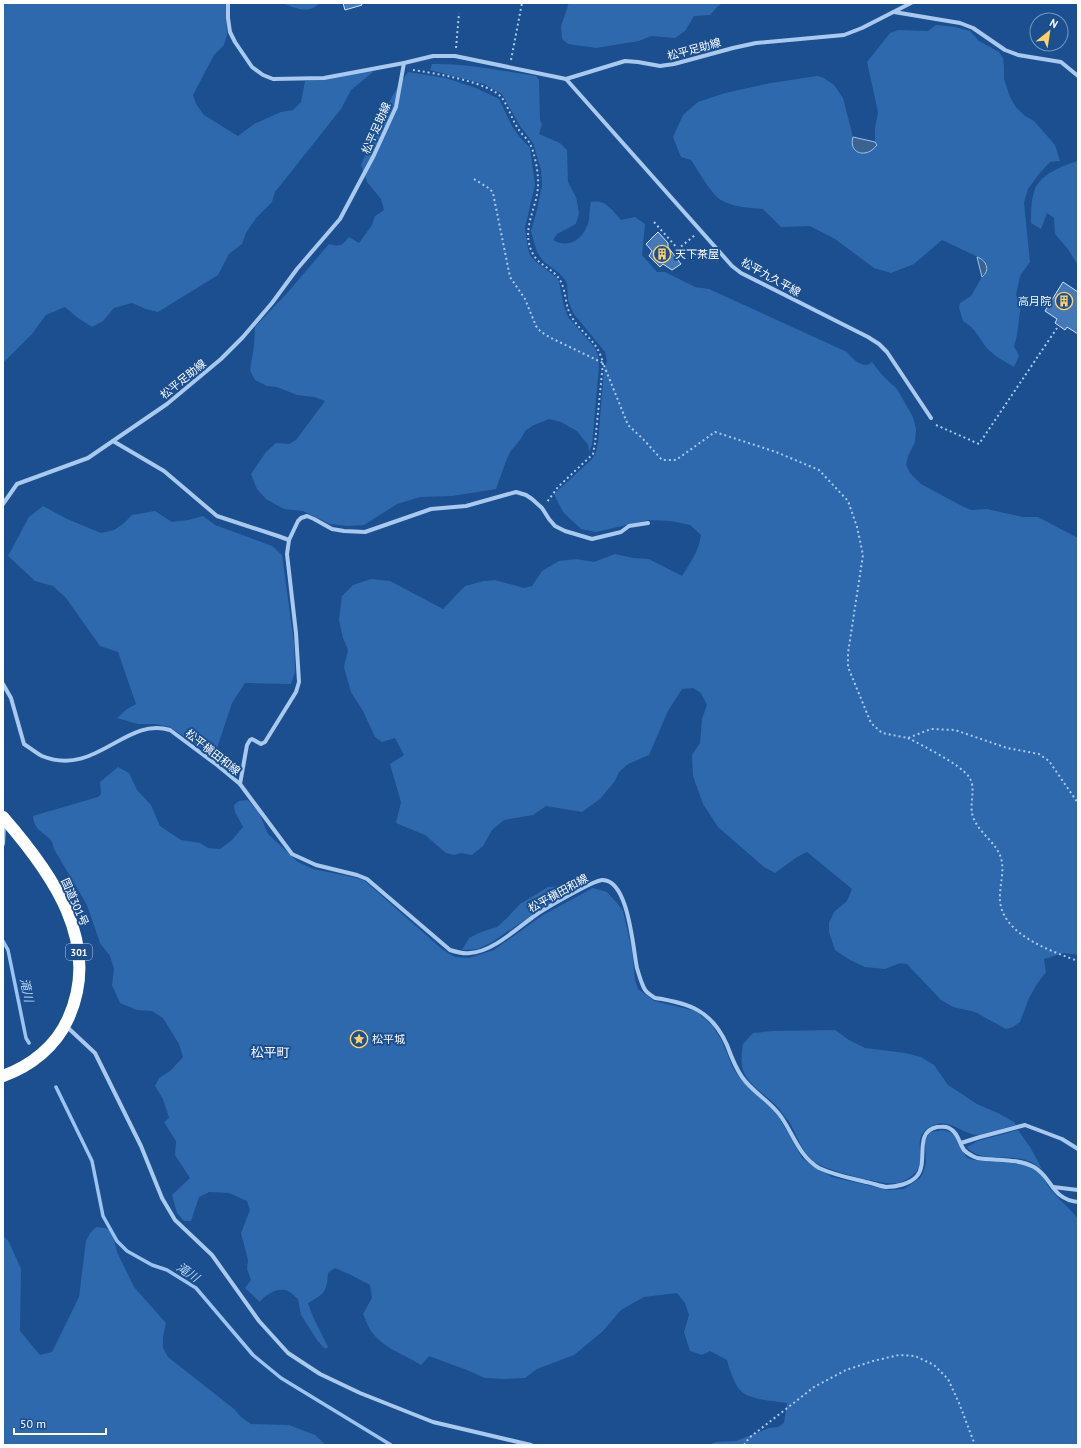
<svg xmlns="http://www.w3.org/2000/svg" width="1081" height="1448" font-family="'PT Sans','Noto Sans JP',sans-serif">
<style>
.green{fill:#2e69ad}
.water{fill:#3c6290;stroke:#9cc4f0}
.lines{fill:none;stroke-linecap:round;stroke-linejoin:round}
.stream{stroke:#9cc4f0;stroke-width:3.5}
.building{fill:#4478b7;stroke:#cfe3fa}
.path{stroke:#a9c9ee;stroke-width:2;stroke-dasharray:2 3;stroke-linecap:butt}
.street{stroke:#a9c9ee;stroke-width:4}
.highway{stroke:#fff;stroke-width:12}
.labels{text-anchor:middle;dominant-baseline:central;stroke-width:4;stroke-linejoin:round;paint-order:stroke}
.shield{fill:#1b4f8f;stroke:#bbcadd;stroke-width:1}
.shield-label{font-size:10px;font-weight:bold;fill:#fff}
.street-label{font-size:11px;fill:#fff;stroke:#1b4f8f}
.poi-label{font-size:11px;fill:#fff;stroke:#1b4f8f;text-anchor:start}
.water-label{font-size:12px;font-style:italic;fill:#b5d3f5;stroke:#1b4f8f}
.quarter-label{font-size:13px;fill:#fff;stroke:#1b4f8f}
</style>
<rect width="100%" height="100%" fill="#1b4f8f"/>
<!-- green -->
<g class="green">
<path d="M3 3H226L227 35 224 45 214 55 193 95 196 104 204 115 238 136 254 124 281 112 293 110 301 102 305 81 322 80 369 68 373 72 351 90 341 109 275 192 272 202 256 218 246 233 242 244 229 254 218 275 158 312 146 309 132 303 114 308 103 321 92 327 78 318 65 307 46 315 32 334 3 363Z"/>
<path d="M282 3H320C307 15 296 8 282 3Z"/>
<path d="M569 3H724L718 6 710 15 694 16 685 31 675 38 651 36 639 41 596 48 568 44 562 39 561 26Z"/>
<path d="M936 25 955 27 970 31 979 41 999 52 1003 58 1004 67V79L1010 97 1016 107 1025 116 1034 121 1055 145 1060 161 1050 162 1039 174 1028 189 1024 203 1030 262 1020 276 1016 295 1022 302C1018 317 1019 332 1014 346L1019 356 1014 367C1006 362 997 358 990 351 979 340 978 330 963 321L959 308 960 303 971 296 982 277 985 275 980 258 942 240 914 264 891 273 874 268 835 239 810 226 781 227 763 209C750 208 732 207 721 200 711 194 698 170 691 160L681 157 673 137 683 115 698 102 725 93 771 83 817 76 824 78 834 85 843 98 853 137C851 144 855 150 860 153L877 145 875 142V128L878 112 867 62 890 33 898 30 928 31Z"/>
<path d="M432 64C467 63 502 71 536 76L539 80 540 120 542 124 539 134 560 143 567 150 568 182 576 197 579 213 576 224 557 234 553 240C568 249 582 240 588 224 590 218 589 209 591 202 604 198 612 210 621 220L635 217 645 224 642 255 657 272H665L695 287 709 289 847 352C852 359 864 370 872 362L883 376 897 389 913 417 916 429 915 442 908 456 906 465 910 473 921 484 962 506 971 510 987 509 1023 517H1038L1078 538V955L1064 953 1044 959 1046 972 1037 984 1029 998 1020 1022 1013 1027 1006 1029 975 1012 953 1007 941 1000 907 964 900 963 885 969 865 967 850 960 835 950 829 932V923L834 912 847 901 852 889 807 852 797 857 775 873 764 867 718 827 703 804 693 776 692 755 700 743 702 719 707 705 701 693 693 688 682 689 668 711 649 755 628 764 619 772 615 781 600 799 582 812 546 806 533 815 504 820 492 830 483 846 472 855 461 853 454 855 446 853 425 835 396 823 401 802 390 764 404 755 395 738 382 742 375 737 363 711 351 692 344 667 348 650 343 638 339 620 342 596 353 585 371 579 390 581 443 609 465 586 484 581 495 580 524 588 532 586 542 571 559 561 576 559 594 562 615 554 633 558 649 559 682 576C690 563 699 551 701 535L690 525 671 521 648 520 596 532 581 529 563 512 554 494 591 460 595 455 598 443 604 369 607 361 605 352 573 313 568 300 567 284 565 280 559 273 543 261 537 252 531 231 537 210 542 185 541 170 533 143 520 126 502 94 484 84 430 70Z"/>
<path d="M408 72 446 78 476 88 499 99 512 126 519 136 530 148 535 185 525 228 528 249 530 255 535 261 557 278 559 282 564 306 568 317 595 348 598 355 599 366 592 445 589 452 588 445 577 431 561 422 549 419 534 425 526 430 520 440 510 452 506 461 496 489 452 496 420 497 397 504 364 525 347 526 330 524 303 511 284 509 266 499 257 489 251 474 266 452 276 443 289 444 296 440 325 401 314 397 297 395 277 387 267 386 255 380 250 370 254 346 255 327 288 292 329 244C339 247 342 246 349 237L359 243 372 225 375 216 384 210 381 199 367 182 361 165C375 133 387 100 408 72Z"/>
<path d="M1078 161V265L1067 248 1055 234 1054 218 1047 213 1041 229 1031 223C1031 212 1031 199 1035 189 1041 174 1064 165 1078 161Z"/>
<path d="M43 506 67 519 101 533 114 530 123 524 132 515 155 511 172 522 188 520 203 516 215 525 272 546 282 555 294 643 295 672 291 684 245 683 232 703 214 757 170 727 155 724H138L117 718 127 709 136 704 118 652 100 646 66 598 53 586 35 581 8 556 29 517Z"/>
<path d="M118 767 129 773 137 790 151 805 160 826 181 840 200 843 208 848 220 849 232 840 243 827 235 812 234 805 239 801 248 800 259 813 268 834 298 862 313 869 357 878 365 881 443 950 455 957 469 958 494 950 543 915 593 888 607 892 617 903 623 911 632 950 635 980 638 989 654 1001 696 1011 712 1025 722 1041 733 1068 741 1080 773 1110 779 1117 802 1158 811 1165 832 1177 889 1190 904 1189 920 1178 923 1173 926 1164 925 1141 927 1137 931 1132 944 1130 950 1132 954 1135 961 1149 967 1158 974 1160C992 1162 1024 1161 1038 1172 1045 1178 1047 1186 1053 1192 1061 1202 1071 1209 1078 1219V1445H707L716 1442 736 1441 769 1428 778 1427 784 1423 787 1403C775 1401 750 1400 741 1391 735 1386 729 1368 727 1360L710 1351 702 1355 690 1351 684 1332 689 1315 685 1303 677 1293 644 1297 621 1310 603 1331 574 1355 537 1369 525 1378 504 1379 485 1378 467 1370 429 1356 421 1365C405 1355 383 1348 371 1331 368 1326 365 1319 363 1314L372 1298 370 1285 351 1275 335 1268 328 1273C327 1292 324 1294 308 1303 313 1319 321 1332 328 1347L325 1349 317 1340 301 1315 298 1299C295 1297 292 1293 288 1291 278 1287 266 1294 260 1302L245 1288 251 1280 247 1269 248 1260 241 1233 250 1210 247 1201 229 1193 209 1192 199 1197 191 1221H184L177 1213 172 1195 190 1178 175 1155 176 1141 164 1122 169 1118 163 1099 155 1086 159 1078 170 1071 183 1057 179 1044 163 1018 152 1011 137 1010 120 1003 112 985 114 969 110 956 100 943 87 905 54 849C53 847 53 844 52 842 47 832 35 834 33 816L98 797 101 794 100 782Z"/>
<path d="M561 886 570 891 545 906 492 942 478 949 462 950 469 938 481 932 497 927 506 919 520 904 548 887Z"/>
<path d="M835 1030 849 1040 865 1048 905 1053 921 1057 934 1065 948 1085 977 1104 1000 1114 1014 1122 1016 1125 978 1135C964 1135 951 1120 937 1124 907 1133 928 1157 916 1172 911 1177 905 1181 898 1183 884 1186 824 1170 813 1161 802 1151 798 1138 791 1125 789 1121 785 1117 782 1113 772 1097 743 1084 742 1065 741 1058 742 1050 743 1044L753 1033 773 1031Z"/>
<path d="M1018 1130 1030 1147 1042 1169C1037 1166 1033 1162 1028 1161 1010 1153 981 1164 967 1147L978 1141Z"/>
<path d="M96 1227 105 1228 111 1231 113 1235 117 1252 134 1287 166 1323 163 1337V1348L168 1357 234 1409 241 1417 251 1424 289 1425 315 1435 326 1445H3V1235L9 1242 21 1269 20 1331 40 1355 52 1352 79 1297 86 1241 90 1233Z"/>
</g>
<!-- water -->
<g class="water">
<path d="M853 137 875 142 877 145C867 159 848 154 853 137Z"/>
<path d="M977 257C986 260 991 270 982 277Z"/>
</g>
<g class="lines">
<!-- stream -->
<g class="stream">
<path d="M3 941 8 950 26 1038 29 1043"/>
<path d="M56 1087 92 1161 103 1216 117 1241 127 1251 152 1265 167 1270 196 1288 253 1355 281 1378 391 1445"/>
</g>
</g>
<!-- building -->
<g class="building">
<path d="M343 3H361L362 5 345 10Z"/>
<path d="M658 232 668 243V247L681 264 672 270 663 264 660 267 649 256 652 251 646 244Z"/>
<path d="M1063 282 1078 292V334L1067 327 1065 330 1055 323 1057 319 1045 311Z"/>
</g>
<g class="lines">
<!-- path -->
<g class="path">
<path d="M456 48 459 13"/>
<path d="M511 60 522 3"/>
<path d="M413 70C433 73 490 82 502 98 509 108 512 120 519 130 522 135 528 139 530 144 535 153 539 176 538 186 537 209 520 230 533 254 538 264 550 268 557 276 567 287 564 304 571 316 582 335 597 339 603 363L595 443 593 454 558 487 547 502"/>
<path d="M474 179 490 189 493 193 510 277 525 299 536 326 541 332 551 338 603 363 628 425 643 439 662 460H676L715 432 776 452 819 470 848 501 857 527 863 555 848 653V667L871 723 882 733 908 738 931 729 955 730 1007 748 1039 754 1049 761 1078 803"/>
<path d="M654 222 678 249 695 235"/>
<path d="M936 425 979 444 1057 328"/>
<path d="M908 738C923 746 960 764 969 777 976 787 970 801 972 813 976 832 996 841 1001 858 1005 872 999 886 1000 901 1003 935 1051 951 1078 961"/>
<path d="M744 1445 749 1438 814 1387 846 1370 873 1361 899 1355 915 1356 934 1365 948 1379 959 1403 975 1445"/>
</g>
<!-- street -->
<g class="street">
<path d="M228 3V18L230 32 235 42 252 67 263 75 273 79 324 78 404 63 433 56H455L566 79 625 61 638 62 660 66 674 64 733 48 756 43 844 35 862 28 911 3"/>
<path d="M894 12 960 23 973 28 1005 50 1018 55 1061 62 1078 76"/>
<path d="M566 79 732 266 741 273 868 337 879 344 887 352 931 418"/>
<path d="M113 441 164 471 217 516 278 536 289 540"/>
<path d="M3 504 17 484 88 458 167 404 221 359 243 337 272 303 297 269 340 219 374 155 396 107 404 63"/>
<path d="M3 684 11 698 24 744C30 748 36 753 42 756 96 778 125 716 170 730L217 765 240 784 292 854 316 865 357 875 367 879 450 950C456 952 463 954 470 953 492 952 516 929 533 917 542 910 592 881 602 880 629 879 633 950 637 968 639 975 641 982 644 988 646 993 651 995 655 998 690 1003 712 1011 727 1045 731 1056 735 1067 742 1077 753 1093 772 1102 782 1118 794 1136 800 1157 819 1168 834 1175 850 1178 866 1182 872 1183 880 1186 886 1187 896 1187 910 1184 917 1176 929 1162 913 1132 937 1127 941 1127 945 1126 949 1128 958 1132 959 1143 964 1150 967 1153 972 1156 977 1158 996 1161 1017 1158 1034 1167 1053 1178 1051 1199 1078 1202"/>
<path d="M240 784 247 745 250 740 252 739 261 744 265 742 296 692 299 682 296 633 287 554 289 540 298 521 301 518 307 516 314 519 332 529 344 531 365 532 431 509 466 506 516 492 526 495 532 499 542 508 549 519 555 526 565 531 592 539 621 532 629 526 648 523"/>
<path d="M3 844 4 823"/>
<path d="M66 1026 95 1053 141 1146 162 1198 175 1220 212 1255 259 1321 288 1353 320 1374 360 1393 433 1422 531 1445"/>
<path d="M961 1143 980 1137 1025 1125 1062 1139 1078 1149"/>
<path d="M1053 1187 1078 1190"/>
</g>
<!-- highway -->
<path class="highway" d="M3 817C51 872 103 943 68 1019 56 1046 31 1066 3 1076"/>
</g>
<!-- icons -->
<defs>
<symbol id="building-ring" viewBox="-11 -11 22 22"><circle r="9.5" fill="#1b4f8f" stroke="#ffd166" stroke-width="1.5"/><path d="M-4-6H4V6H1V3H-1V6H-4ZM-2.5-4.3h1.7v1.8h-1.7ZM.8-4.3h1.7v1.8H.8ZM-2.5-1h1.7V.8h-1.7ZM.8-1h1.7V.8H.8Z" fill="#ffd166"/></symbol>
<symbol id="sight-ring" viewBox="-11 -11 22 22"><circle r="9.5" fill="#1b4f8f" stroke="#ffd166" stroke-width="1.5"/><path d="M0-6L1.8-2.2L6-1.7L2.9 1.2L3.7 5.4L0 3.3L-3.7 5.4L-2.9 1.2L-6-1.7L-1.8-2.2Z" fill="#ffd166"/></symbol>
</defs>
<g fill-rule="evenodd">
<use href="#building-ring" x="652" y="244" width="20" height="20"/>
<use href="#building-ring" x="1054" y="291" width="20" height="20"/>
<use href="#sight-ring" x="349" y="1029" width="20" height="20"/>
</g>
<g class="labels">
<!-- shield labels -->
<rect class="shield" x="66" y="944" width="26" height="16" rx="3"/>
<g class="shield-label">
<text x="79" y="952">301</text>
</g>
<!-- street labels -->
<g class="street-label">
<text transform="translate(694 49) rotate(-15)">松平足助線</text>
<text transform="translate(376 128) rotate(-66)">松平足助線</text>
<text transform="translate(771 277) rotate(29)">松平九久平線</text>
<text transform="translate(183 379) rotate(-39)">松平足助線</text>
<text transform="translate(213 752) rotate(38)">松平槇田和線</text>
<text transform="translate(558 893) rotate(-29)">松平槇田和線</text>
<text transform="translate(75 902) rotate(66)">国道301号</text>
</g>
<!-- poi labels -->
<g class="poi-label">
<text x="675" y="254">天下茶屋</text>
<text x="1051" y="301" text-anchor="end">高月院</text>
<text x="372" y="1039">松平城</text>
</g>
<!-- water labels -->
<g class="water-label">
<text transform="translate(27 990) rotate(77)">滝川</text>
<text transform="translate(188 1272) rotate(34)">滝川</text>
</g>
<!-- quarter labels -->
<g class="quarter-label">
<text x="270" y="1052">松平町</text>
</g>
</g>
<!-- border -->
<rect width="1081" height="1448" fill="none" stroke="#ffffff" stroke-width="8"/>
<!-- north arrow -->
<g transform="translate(1049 32) rotate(30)"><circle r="19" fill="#1b4f8f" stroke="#7695bc"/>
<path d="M0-3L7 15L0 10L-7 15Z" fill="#ffd166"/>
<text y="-6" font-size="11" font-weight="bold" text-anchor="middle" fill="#ffffff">N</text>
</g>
<!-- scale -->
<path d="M14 1428v6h92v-6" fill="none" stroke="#ffffff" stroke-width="2"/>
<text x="20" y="1428" font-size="12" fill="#ffffff" stroke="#1b4f8f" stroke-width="3" paint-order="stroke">50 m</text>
</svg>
